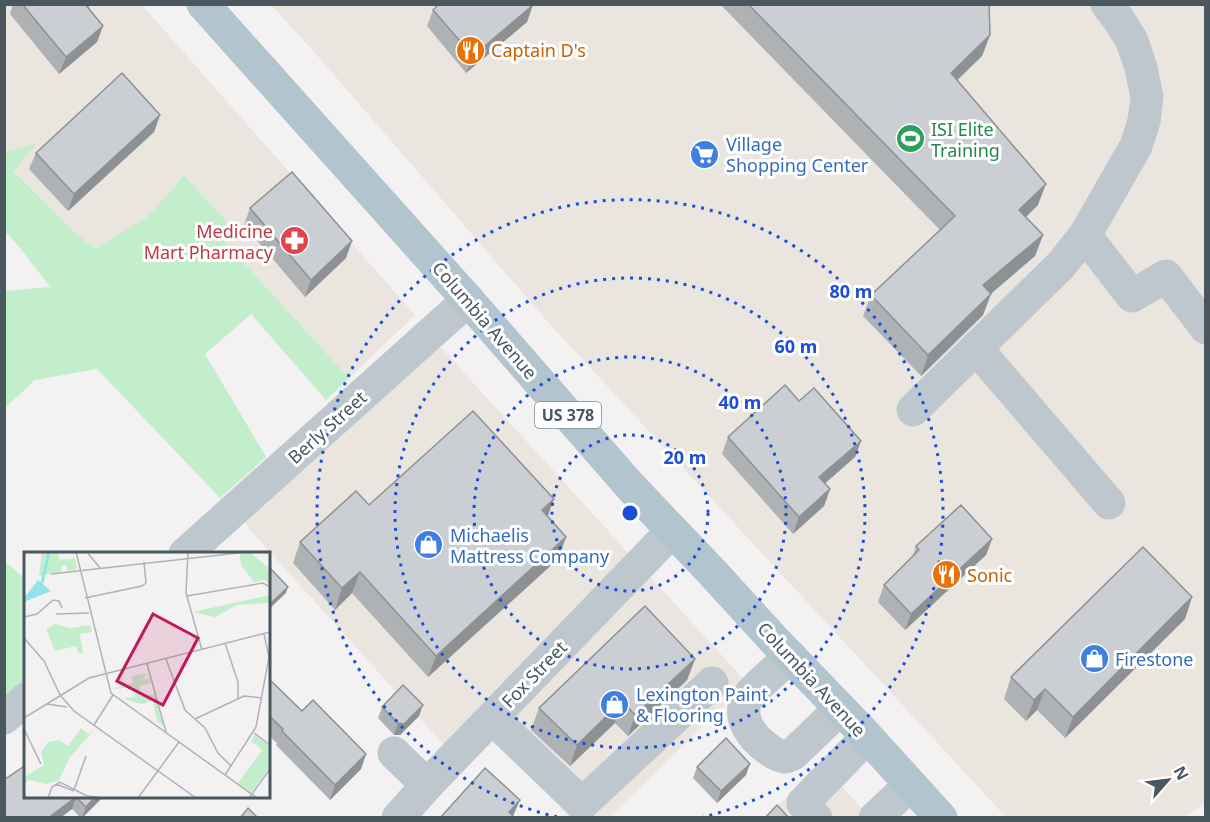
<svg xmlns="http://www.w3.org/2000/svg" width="1210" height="822" font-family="'Noto Sans',sans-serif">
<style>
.commercial{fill:#eae5df}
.green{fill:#c2eecc}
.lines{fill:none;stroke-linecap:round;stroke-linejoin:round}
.minor{stroke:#bec7cd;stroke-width:33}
.major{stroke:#b2c5ce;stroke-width:33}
.wall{fill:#afb2b5}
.shaded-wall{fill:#8e9194}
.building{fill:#cbcfd3;stroke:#8e9194;stroke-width:1.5}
.ring{fill:none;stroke:#1d4ed8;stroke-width:3;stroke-dasharray:3 6}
.labels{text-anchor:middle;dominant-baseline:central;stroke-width:6;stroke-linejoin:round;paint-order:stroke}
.shield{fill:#fff;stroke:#80898e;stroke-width:1.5}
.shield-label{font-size:16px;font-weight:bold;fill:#4a575e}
.food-label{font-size:18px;fill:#c56008;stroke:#fff;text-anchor:start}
.leisure-label{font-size:18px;fill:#27864d;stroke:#fff;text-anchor:start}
.shop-label{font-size:18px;fill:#366cbe;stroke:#fff;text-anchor:start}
.health-label{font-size:18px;fill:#be3a42;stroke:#fff;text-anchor:end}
.street-label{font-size:18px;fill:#4a575e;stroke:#fff}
.inset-river{fill:none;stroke:#92e4e9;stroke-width:3}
.inset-road{fill:none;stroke:#afb3b6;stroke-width:1.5}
.view{fill:#c2185b;fill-opacity:0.15;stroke:#c2185b;stroke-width:3}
.inset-edge{fill:none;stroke:#4a575e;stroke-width:3}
.centre{fill:#1d4ed8;stroke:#fff;stroke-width:3}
.ring-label{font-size:18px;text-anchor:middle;font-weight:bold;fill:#1d4ed8;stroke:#fff;stroke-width:6;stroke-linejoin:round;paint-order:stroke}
</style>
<rect width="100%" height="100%" fill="#f3f1f1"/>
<!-- commercial -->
<g class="commercial">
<path d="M5 5H142L415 315 349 378 221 238 184 176 148 216 97 249 68 226 14 170 36 144 5 152Z"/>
<path d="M271 5H1205V803L1185 817H1006L548 322 315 53Z"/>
<path d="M436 342 747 683 610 817H569L476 717 447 748 249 529 243 518Z"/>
<path d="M821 764 870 817 765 818Z"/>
</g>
<!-- green -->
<g class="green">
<path d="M37 143 14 171 68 226 96 249 148 216 184 176 227 222 221 238 349 378 326 400 251 314 205 354 266 457 220 498 97 369 35 380 5 408V291L50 287 21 249 5 231V152Z"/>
<path d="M4 561 26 579 25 699 4 718Z"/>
</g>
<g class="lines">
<!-- minor -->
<g class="minor">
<path d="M1085 235 1132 296 1166 276 1206 328"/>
<path d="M976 348 1109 503"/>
<path d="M913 410 1061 265 1085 235 1136 146 1144 121 1147 97 1141 68 1132 41 1119 20 1107 4"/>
<path d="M185 554 468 300"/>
<path d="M791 657C781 665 750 691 746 700 738 718 752 738 767 748 772 752 778 756 784 757 787 757 790 755 793 754L840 709"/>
<path d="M4 718 26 699"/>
<path d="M492 718 582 804 712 683"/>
<path d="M394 753 427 785"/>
<path d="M398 818 427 785 672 531"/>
<path d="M816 818 803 803 867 737"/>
<path d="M875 818 910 785"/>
</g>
<!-- major -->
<path class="major" d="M203 4 468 300 630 486 711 571 775 641 862 731 941 818"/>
</g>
<!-- wall -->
<g class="wall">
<path d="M13 4H92L88 8 103 26 97 42 59 74 10 14Z"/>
<path d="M720 4H989L990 35 982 56 957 80 1038 205 1026 217 1043 235 1035 256 991 294 983 315 921 376 863 316 871 295 940 230Z"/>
<path d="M433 10 527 22 466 73 427 26Z"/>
<path d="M160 115 154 132 68 211 29 169 36 153Z"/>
<path d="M250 208 346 258 305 297 244 225Z"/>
<path d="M799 401 861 441 855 457 825 483 830 489 824 506 793 534 722 454 728 437Z"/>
<path d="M369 505 547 517 566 537 558 559 428 677 352 593 335 610 293 563 300 542Z"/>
<path d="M992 539 986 555 905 630 878 602 884 585 912 558 916 546Z"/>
<path d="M1192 597 1185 619 1065 738 1037 710 1026 721 1004 699 1011 677Z"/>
<path d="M695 659 687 680 628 736 615 723 570 766 531 730 539 708Z"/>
<path d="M268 678 302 711 366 754 361 769 330 800 276 745 277 743 268 735Z"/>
<path d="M382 707 419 716 400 735H394L378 718Z"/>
<path d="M697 767 746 775 717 803 693 778Z"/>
<path d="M4 780 104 796 82 818H81L72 809 60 818H4Z"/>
</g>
<!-- shaded-wall -->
<g class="shaded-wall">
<path d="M533 5 527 22 466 73 473 56Z"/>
<path d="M103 26 97 42 59 74 66 57Z"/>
<path d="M990 35 982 56 943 94 951 73Z"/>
<path d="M160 115 154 132 68 211 74 194Z"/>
<path d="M1046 184 1038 205 1011 231 1019 210Z"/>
<path d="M1043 235 1035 256 976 306 983 285Z"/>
<path d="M352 241 346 258 305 297 311 280Z"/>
<path d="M991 294 983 315 921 376 928 355Z"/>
<path d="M861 441 855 457 813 494 819 477Z"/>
<path d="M830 489 824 506 793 534 799 517Z"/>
<path d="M554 499 546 521 542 510Z"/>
<path d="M566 537 558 559 428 677 436 656Z"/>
<path d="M992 539 986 555 905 630 911 614Z"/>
<path d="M360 572 352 593 335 610 342 588Z"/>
<path d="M288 587 286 593 268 610 270 604Z"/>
<path d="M1192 597 1185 619 1065 738 1073 717Z"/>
<path d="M695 659 687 680 628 736 635 715Z"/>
<path d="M1045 689 1037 710 1026 721 1034 700Z"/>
<path d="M622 701 615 723 570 766 577 745Z"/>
<path d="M423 705 419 716 400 735H394L398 723Z"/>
<path d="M366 754 361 769 330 800 335 785Z"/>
<path d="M750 764 746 775 717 803 721 791Z"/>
<path d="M96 796H104L82 818 86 807Z"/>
<path d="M76 797 72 809 60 818H48Z"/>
<path d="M520 800 513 816 509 812Z"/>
</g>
<!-- building -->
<g class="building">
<path d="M22 4H85L103 26 66 57Z"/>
<path d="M439 4H533V5L473 56 433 10Z"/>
<path d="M748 4H989L990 35 951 73 1046 184 1019 210 1043 235 983 285 991 294 928 355 871 295 955 216Z"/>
<path d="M122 73 160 115 74 194 36 153Z"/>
<path d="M292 172 352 241 311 280 250 208Z"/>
<path d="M785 385 799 401 814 388 861 441 819 477 830 489 799 517 728 437Z"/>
<path d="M473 411 554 499 542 510 566 537 436 656 360 572 342 588 300 542 356 491 369 505Z"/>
<path d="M961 505 992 539 911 614 884 585 919 550 916 546Z"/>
<path d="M1143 547 1192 597 1073 717 1045 689 1034 700 1011 677Z"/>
<path d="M268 566 288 587 270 604 268 602Z"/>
<path d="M645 606 695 659 635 715 622 701 577 745 539 708Z"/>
<path d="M268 678 302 711 313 700 366 754 335 785 282 731 283 729 268 715Z"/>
<path d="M403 685 423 705 404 724 398 723 382 707Z"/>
<path d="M726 738 750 764 721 791 697 767Z"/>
<path d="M26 765V796H96L86 807 76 797 48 818H4V780Z"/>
<path d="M485 768 520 800 509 812 515 818H440Z"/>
<path d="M777 805 789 818H765Z"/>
<path d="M248 808 258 818H240Z"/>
</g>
<!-- distance rings -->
<g class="ring">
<circle cx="630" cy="513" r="78"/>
<circle cx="630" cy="513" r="156"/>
<circle cx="630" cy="513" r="235"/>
<path d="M557 817A313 313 0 1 1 703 817"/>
</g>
<!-- icons -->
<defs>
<symbol id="restaurant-disc" viewBox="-11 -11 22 22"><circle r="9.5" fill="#e8710a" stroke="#fff"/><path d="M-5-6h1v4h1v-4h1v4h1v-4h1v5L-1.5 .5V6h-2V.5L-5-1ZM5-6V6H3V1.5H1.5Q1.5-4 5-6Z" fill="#fff"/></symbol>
<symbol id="stadium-disc" viewBox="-11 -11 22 22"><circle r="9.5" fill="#2e9e5b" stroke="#fff"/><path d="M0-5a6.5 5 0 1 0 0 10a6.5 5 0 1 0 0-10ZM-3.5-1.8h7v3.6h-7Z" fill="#fff"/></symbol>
<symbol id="supermarket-disc" viewBox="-11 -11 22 22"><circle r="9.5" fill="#3f7fe0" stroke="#fff"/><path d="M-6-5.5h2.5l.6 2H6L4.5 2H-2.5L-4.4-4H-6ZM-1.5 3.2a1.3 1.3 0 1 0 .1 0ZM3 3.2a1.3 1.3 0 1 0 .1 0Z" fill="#fff"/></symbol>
<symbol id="pharmacy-disc" viewBox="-11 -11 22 22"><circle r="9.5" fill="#e0444e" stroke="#fff"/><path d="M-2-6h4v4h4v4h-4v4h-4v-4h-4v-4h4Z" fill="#fff"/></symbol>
<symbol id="shop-disc" viewBox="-11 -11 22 22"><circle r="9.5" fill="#3f7fe0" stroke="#fff"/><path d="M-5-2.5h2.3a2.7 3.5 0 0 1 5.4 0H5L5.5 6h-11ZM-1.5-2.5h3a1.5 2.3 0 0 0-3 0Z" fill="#fff"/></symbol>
</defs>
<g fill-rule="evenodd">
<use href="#restaurant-disc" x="454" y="34" width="33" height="33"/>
<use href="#stadium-disc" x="894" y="122" width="33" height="33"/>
<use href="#supermarket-disc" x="688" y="138" width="33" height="33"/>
<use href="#pharmacy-disc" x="278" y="224" width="33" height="33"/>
<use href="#shop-disc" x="412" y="528" width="33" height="33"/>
<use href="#restaurant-disc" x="930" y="558" width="33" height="33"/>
<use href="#shop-disc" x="1078" y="642" width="33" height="33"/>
<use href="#shop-disc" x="598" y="688" width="33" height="33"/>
</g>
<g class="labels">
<!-- shield labels -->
<rect class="shield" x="535" y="402" width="66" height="26" rx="4.5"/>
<g class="shield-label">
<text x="568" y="415">US 378</text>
</g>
<!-- food labels -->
<g class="food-label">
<text x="491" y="50">Captain D's</text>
<text x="967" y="575">Sonic</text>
</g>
<!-- leisure labels -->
<g class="leisure-label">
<text x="931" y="129">ISI Elite<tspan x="931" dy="21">Training</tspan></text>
</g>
<!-- shop labels -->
<g class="shop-label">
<text x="726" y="144">Village<tspan x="726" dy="21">Shopping Center</tspan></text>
<text x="450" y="535">Michaelis<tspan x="450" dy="21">Mattress Company</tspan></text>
<text x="1115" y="659">Firestone</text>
<text x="636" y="694">Lexington Paint<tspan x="636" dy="21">&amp; Flooring</tspan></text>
</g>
<!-- health labels -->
<g class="health-label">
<text x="273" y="231">Medicine<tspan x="273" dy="21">Mart Pharmacy</tspan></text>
</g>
<!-- street labels -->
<g class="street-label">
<text transform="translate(485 320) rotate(49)">Columbia Avenue</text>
<text transform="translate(327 427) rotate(-42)">Berly Street</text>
<text transform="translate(534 674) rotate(-46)">Fox Street</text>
<text transform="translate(812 679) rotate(47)">Columbia Avenue</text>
</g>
</g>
<!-- overview -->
<g transform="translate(24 552)">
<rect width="246" height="246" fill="#f3f1f1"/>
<path d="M18 0H34L35 8 51 6 53 17 44 19 42 13 37 14V20L15 24ZM225 0 244 15 246 34 241 28 230 30 217 13 216 2ZM246 43V51L213 53 191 65 169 60ZM31 72 46 76 67 73 68 80 56 82 59 101 55 102 52 94 31 99 22 77ZM124 121 119 127H126L127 131 116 134V143H131L140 175 133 169 129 149 118 152 99 147 112 144 110 135 87 137 109 131 108 124ZM57 176 64 182 71 177 46 205 35 228 22 232 5 228 0 232V225L20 213 17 200 24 190 35 188 44 194ZM230 183 246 194V215L227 240 214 231 238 198 227 189Z" fill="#c2eecc"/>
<path d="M14 28 27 39 0 50V46Z" fill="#92e4e9"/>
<path class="inset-river" d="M18 31 25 0"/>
<path class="inset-road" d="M52 0 87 141 233 246M63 0 76 16M164 0 162 41 178 98M27 22 223 0M163 44 239 31 246 35M61 46 118 34 122 31 120 10M32 62 65 61M0 65 13 62 29 48 35 49 38 56M0 86 20 109 36 143M201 91 214 130V147M142 107 161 158 181 176 194 201 207 214M123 112 142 180M36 143 50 159 172 246M23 152 43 155M0 166 65 126 246 80M171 167 220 144 238 146M70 173 89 143M0 177 17 212M230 181 246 193M201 223 232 175 245 105 240 82M32 232 50 239M50 238 62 204M24 246 28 235 36 230 63 244 79 246M114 246 155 190M225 246 246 217"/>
<path class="view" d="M129 62 174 86 139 153 93 129Z"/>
<rect width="246" height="246" class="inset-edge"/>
</g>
<circle cx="630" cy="513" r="9" class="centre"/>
<g class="ring-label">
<text x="851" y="298">80 m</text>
<text x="796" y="353">60 m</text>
<text x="740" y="409">40 m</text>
<text x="685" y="464">20 m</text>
</g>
<!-- border -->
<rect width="1210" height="822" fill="none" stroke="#4a575e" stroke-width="12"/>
<!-- north arrow -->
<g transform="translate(1168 780) rotate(62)" stroke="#ffffff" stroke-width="4.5" paint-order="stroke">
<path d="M0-4.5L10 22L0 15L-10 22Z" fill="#4a575e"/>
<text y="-9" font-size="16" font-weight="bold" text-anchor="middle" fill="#4a575e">N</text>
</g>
</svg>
